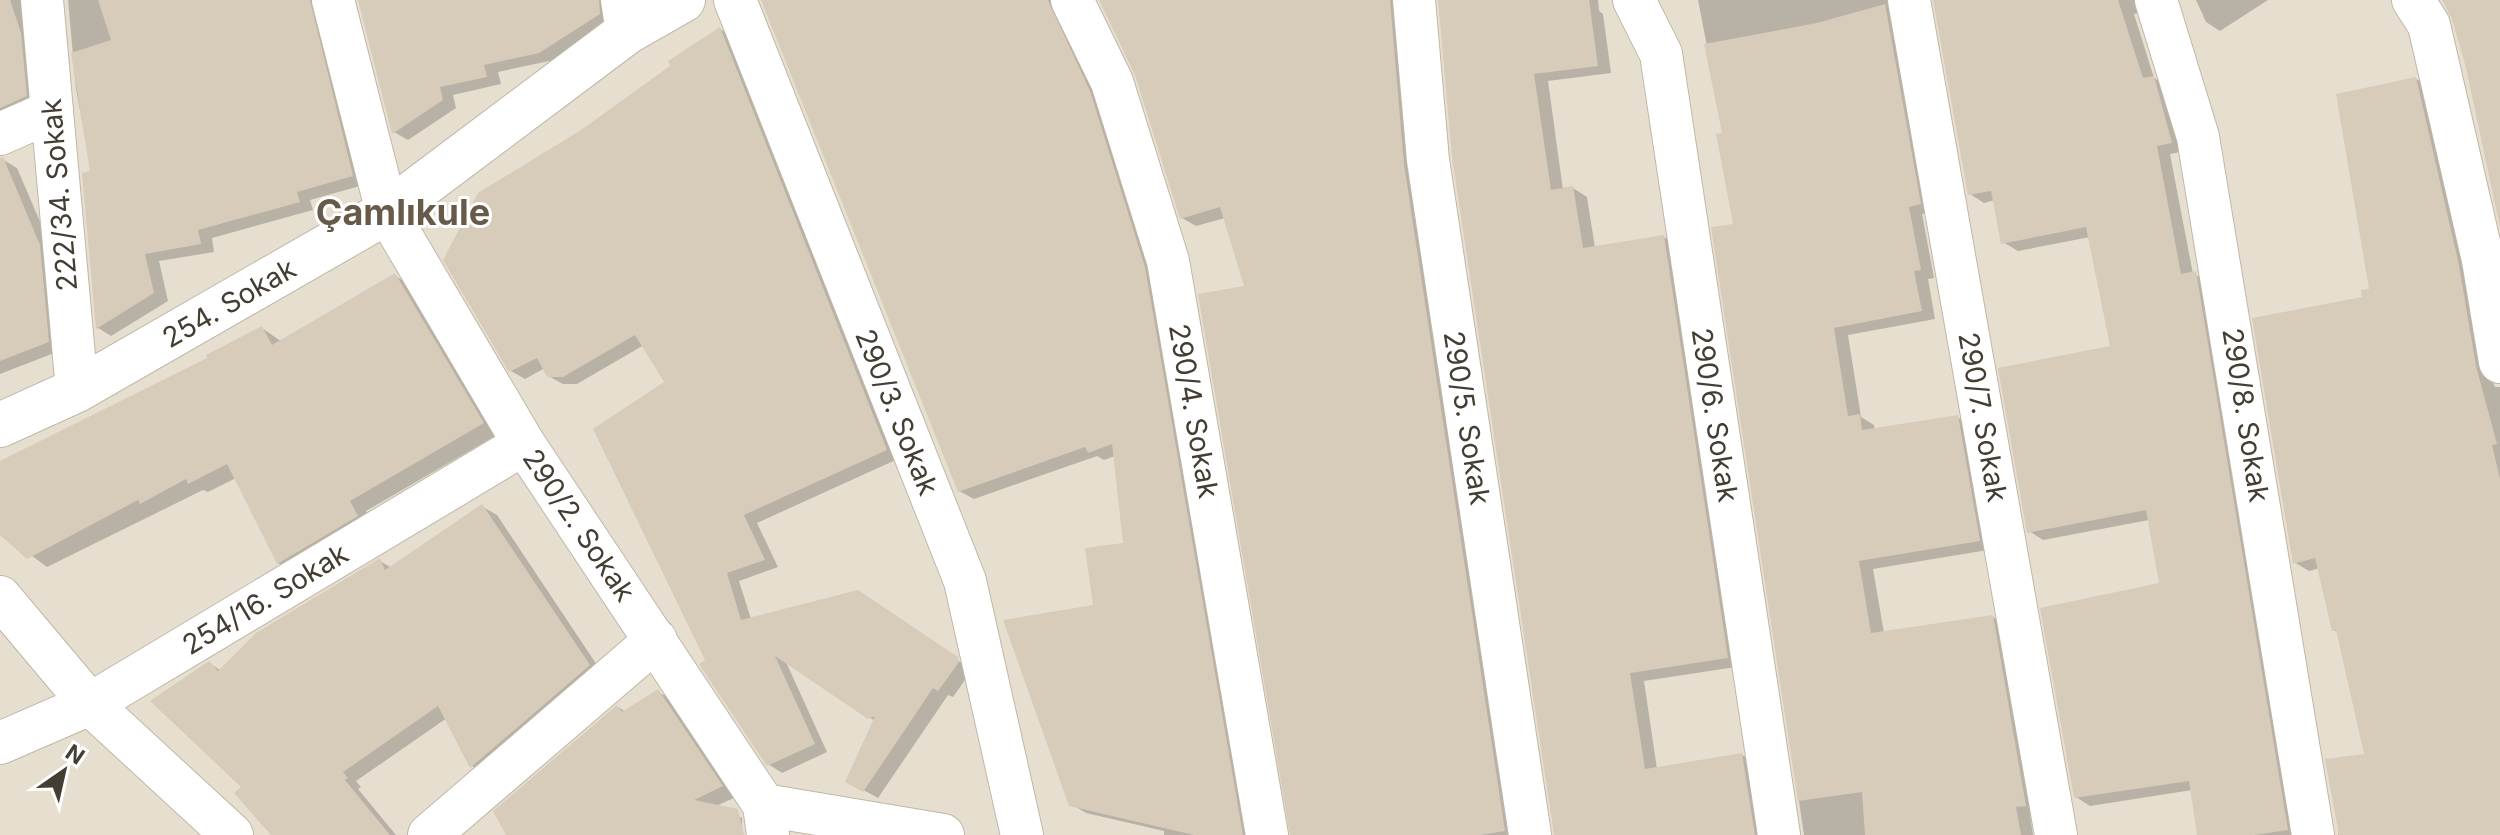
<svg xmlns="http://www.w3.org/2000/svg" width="2500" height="835" font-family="Inter,sans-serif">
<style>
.residential{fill:#e6dfd0}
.shadow{fill:#0003}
.building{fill:#d7cbba}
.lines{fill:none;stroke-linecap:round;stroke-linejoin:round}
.minor-casing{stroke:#c0b7a7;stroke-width:44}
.tertiary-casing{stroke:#c0b7a7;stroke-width:46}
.minor{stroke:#fff;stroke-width:42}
.tertiary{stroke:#fff;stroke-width:44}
.labels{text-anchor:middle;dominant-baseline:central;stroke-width:6;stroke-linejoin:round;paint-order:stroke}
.street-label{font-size:28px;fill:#433d32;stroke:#fff}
.district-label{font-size:36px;font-weight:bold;fill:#675a49;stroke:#fff}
</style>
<rect width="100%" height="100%" fill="#f2ede2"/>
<!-- residential -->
<rect class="residential" x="0" y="0" width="2500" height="835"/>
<!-- shadow -->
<g class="shadow">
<path d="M0 0H34L40 104 0 124Z"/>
<path d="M68 0H325L367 184 310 200 313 210 212 238 214 252 159 261 168 301 111 336 98 328 92 173 76 89Z"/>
<path d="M360 0H608L609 25 554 60 498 72 501 84 453 95 456 108 408 140 394 132Z"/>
<path d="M765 0H1065L1104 101 1159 276 1255 835H1164V831L1086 813 1071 804 1096 606 1125 545 1115 456 1104 460 1097 456 974 499 959 491Z"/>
<path d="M1101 0H1406L1518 835H1292L1247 288 1225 218 1196 226 1182 218 1137 74Z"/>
<path d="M1440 0H1598L1599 11 1603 14 1611 73 1548 81 1563 190 1573 188 1587 197 1595 248 1664 237 1678 245 1742 666 1644 681 1657 769 1742 755 1757 764 1767 835H1555Z"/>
<path d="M1698 0H1901L1934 212 1922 214 1934 278 1928 279 1935 319 1848 335 1861 417 1874 425 1875 430 1957 417 1972 426 1994 549 1873 569 1884 633 1993 617 2007 626 2040 813 2030 815 2033 835H1804L1714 229 1735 225 1724 134Z"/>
<path d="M1935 0H2150L2147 10 2134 14 2154 78 2168 86 2185 151 2170 154 2193 274 2210 282 2301 835H2199L2192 790 2090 806 2076 797 2161 585 2149 520 2043 540 2029 531 2112 348 2090 237 2018 251 2003 242 1995 200 1984 203 1970 194Z"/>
<path d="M2196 0H2268L2220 31 2206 22Z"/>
<path d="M720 29 733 37 900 458 757 523 778 567 739 581 751 619 872 601 972 670 953 697 948 695 878 798 847 781 875 721 786 662 827 752 782 773 768 764 708 661 667 382 644 345 577 384H563L548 376 545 368 525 379 511 371 582 132Z"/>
<path d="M2416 79 2431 87 2490 376 2495 387H2500V835H2338L2366 755 2339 633 2334 630 2320 568 2309 571 2294 562 2365 299 2371 290Z"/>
<path d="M0 158 17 168 54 254 62 350 0 374Z"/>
<path d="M395 276 413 286 500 433 366 511 374 526 296 573 278 563 236 478 208 492 203 490 47 567 0 532V464L210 359 262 328 282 342Z"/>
<path d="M483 507 497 515 603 674 486 774 472 766 447 718 356 781 361 787 358 789 396 835H274L244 787 209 663 220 670 380 561 392 568Z"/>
<path d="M658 692 675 701 738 796 716 806 742 818V835H508L618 707 626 712Z"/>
</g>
<!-- building -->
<g class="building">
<path d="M0 0H10L21 33 27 96 0 108Z"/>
<path d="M98 0H310L353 176 297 192 300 202 198 230 201 244 145 254 154 293 96 329 82 173 90 171 71 53 111 40Z"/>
<path d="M358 0H599L600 14 539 53 484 65 487 77 440 87 443 100 392 134Z"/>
<path d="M761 0H1048L1090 91 1145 267 1243 835H1194L1069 806 1003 620 1093 605 1085 548 1123 543 1112 444 1088 453 1085 447 958 492Z"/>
<path d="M1099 0H1390L1404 164 1505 831 1480 835H1290L1198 294 1244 286 1220 207 1180 219 1135 75Z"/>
<path d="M1438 0H1589L1598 66 1534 74 1551 190 1573 186 1583 248 1664 235 1728 658 1630 673 1645 769 1742 753 1755 835H1554L1452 157Z"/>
<path d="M1933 0H2118L2143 78 2154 76 2172 143 2157 146 2181 274 2196 271 2288 830 2254 835H2197L2189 781 2074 798 2040 608 2159 583 2146 510 2027 533 1998 368 2110 346 2086 227 2001 244 1991 191 1968 195Z"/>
<path d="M2442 0H2500V227L2466 68 2452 19Z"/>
<path d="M1885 4 1921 204 1909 207 1921 270 1914 271 1922 311 1834 328 1848 416 1860 414 1862 430 1958 415 1980 541 1859 561 1871 633 1993 615 2026 806 2016 807 2021 835H1865L1862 792 1798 801 1711 227 1733 224 1716 134 1722 133 1704 44 1817 23Z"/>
<path d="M720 27 887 450 744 515 765 560 727 573 741 620 858 590 958 657 959 662 938 691 933 688 863 792 845 782 875 716 868 719 775 656 815 744 767 766 699 664 705 660 593 429 664 382 635 335 563 377H547L537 358 509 372 443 260 478 193 581 130 670 66 668 61Z"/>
<path d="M2416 77 2459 265 2476 366 2497 444 2492 445 2500 479V835H2339L2325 759 2364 754 2336 630 2332 631 2315 558 2293 564 2252 318 2362 297 2361 290 2369 289 2336 94Z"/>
<path d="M3 157 40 245 49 342 0 361V158Z"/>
<path d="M395 273 484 423 350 501 358 516 277 564 227 464 188 484 186 479 140 504 138 500 27 559 0 535V461L207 358 206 355 262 326 272 345Z"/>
<path d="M482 504 590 665 470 768 438 706 343 772 348 778 345 780 390 835H271L234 793 241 787 150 701 209 661 218 671 256 633 380 558 385 570Z"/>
<path d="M658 689 723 786 694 800 738 809 744 835H506L493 811 617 705 622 712Z"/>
</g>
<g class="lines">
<defs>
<g id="minor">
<path d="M42 0 77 390"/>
<path d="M333 0 387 212 524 444 764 805 768 835"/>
<path d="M622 0 627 32"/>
<path d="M735 0 965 581 1022 835"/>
<path d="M1072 0 1112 82 1168 261 1267 835"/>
<path d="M1414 0 1428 160 1530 835"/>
<path d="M1634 0 1661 54 1779 835"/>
<path d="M1909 0 2056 835"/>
<path d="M2156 0 2198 137 2313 835"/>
<path d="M2413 0 2429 25 2483 260 2500 362"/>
<path d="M0 134 52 111"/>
<path d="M0 597 90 704 232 835"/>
<path d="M0 743 90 704 524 444"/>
<path d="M764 805 943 835"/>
<path d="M429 835 656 640"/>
</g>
<path id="tertiary" d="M0 425 77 390 387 212 627 32 683 0"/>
</defs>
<!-- minor casing -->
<use href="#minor" class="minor-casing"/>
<!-- tertiary casing -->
<use href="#tertiary" class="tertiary-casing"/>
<!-- minor -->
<use href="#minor" class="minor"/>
<!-- tertiary -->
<use href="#tertiary" class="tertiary"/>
</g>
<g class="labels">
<!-- street labels -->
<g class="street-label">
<text transform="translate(59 195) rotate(-95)">222/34. Sokak</text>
<text transform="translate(229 303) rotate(-30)">254. Sokak</text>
<text transform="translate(1194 411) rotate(80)">290/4. Sokak</text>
<text transform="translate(897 412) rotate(68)">290/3. Sokak</text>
<text transform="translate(1715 415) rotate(81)">290/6. Sokak</text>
<text transform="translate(2246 415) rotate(81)">290/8. Sokak</text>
<text transform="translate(1983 417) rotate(80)">290/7. Sokak</text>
<text transform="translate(1467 418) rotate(81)">290/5. Sokak</text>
<text transform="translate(579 525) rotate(56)">290/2. Sokak</text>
<text transform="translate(265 599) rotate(-31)">254/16. Sokak</text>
</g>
<!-- district labels -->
<g class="district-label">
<text x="403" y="212">Çamlıkule</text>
</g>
</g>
<!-- north arrow -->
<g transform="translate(64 771) rotate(34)" stroke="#ffffff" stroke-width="6" paint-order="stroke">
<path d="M0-6L14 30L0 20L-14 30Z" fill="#433d32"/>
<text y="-12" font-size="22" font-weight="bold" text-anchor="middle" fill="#433d32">N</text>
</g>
</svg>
